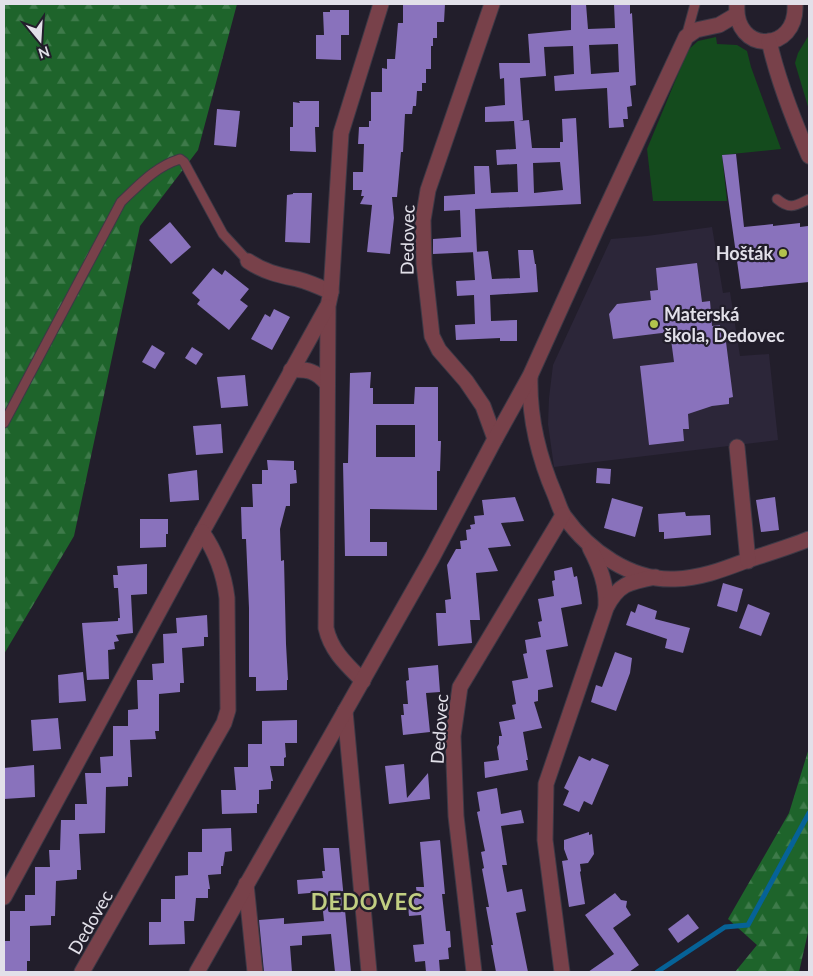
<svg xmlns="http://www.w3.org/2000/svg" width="813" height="976" font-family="Lato,sans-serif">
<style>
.built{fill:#2c2639}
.grass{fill:#144b1d}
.forest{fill:url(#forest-firs)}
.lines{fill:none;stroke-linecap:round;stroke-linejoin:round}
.stream{stroke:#066297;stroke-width:5}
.building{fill:#8972bc;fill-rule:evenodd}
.lane-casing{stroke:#3d3946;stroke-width:11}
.street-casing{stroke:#3d3946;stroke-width:17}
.lane{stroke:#78414a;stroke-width:9}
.street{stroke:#78414a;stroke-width:15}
.poi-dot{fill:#b2c34c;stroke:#221e2b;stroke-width:2}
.labels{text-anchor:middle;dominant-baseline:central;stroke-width:4.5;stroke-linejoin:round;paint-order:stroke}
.street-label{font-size:18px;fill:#e2e0e9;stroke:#221e2b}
.poi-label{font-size:18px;font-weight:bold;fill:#e2e0e9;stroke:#221e2b;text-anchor:end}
.district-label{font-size:22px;font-weight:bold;letter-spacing:1px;fill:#c1ce82;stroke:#221e2b}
</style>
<defs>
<pattern id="forest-firs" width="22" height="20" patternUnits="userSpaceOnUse" patternTransform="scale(1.25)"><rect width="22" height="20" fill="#1e642b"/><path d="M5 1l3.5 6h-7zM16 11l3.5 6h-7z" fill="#3e7a4a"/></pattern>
</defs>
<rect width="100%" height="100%" fill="#221e2b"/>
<!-- built -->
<path class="built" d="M712 227 723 293 730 292 740 356 769 354 778 440 554 467 548 424 549 398 553 365 611 239 647 236Z"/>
<!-- grass -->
<g class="grass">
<path d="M809 35V110L795 63 798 53Z"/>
<path d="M716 37 717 44 737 45 747 51 751 67 781 149 722 155 727 201H653L647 149 688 50 698 41Z"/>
</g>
<!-- forest -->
<g class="forest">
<path d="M4 4H237L198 150 140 226 74 536 4 654Z"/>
<path d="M809 748V928L799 972H735L757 945 728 919 789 813Z"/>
</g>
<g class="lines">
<!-- stream -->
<path class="stream" d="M657 972 725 927 748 925 809 813"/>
</g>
<!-- building -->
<g class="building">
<path d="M403 4H445L444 22H437V38H433V46H431V69H426V83H422V91H417L416 106H413L412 114H405L403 152H401L397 197H392L394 218 390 254 367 252 372 205 360 204 364 196H361L362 190H353V172H363L364 144H358L359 127H369V121H371V92H382V68L387 69V59H395L398 23H403Z"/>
<path d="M571 4H586L588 29 615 28 614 4H630V14L632 13 636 85 630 86 632 106 627 107 628 119H623L624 127 609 128 607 88 555 91 554 76 574 74 573 46 544 47 546 76 520 78 523 120 519 121 529 120 532 148H560V142H563L562 119 576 118 581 204 475 209 477 252 433 254V239L461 237 460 210 444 211V196L475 194 474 166H489L491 193 518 192 517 164 497 165 496 150 516 149 514 121 485 122V107L505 105 504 78 500 79 499 63H530L528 34 571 30ZM618 44 619 72 591 74 589 45ZM560 162 563 190 534 193 533 163Z"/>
<path d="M330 10H349V35H341V60L316 59V35H324L323 12H330Z"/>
<path d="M299 101H319V127H315L316 152 290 151V127H293V102L300 103Z"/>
<path d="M217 109 240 111 236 147 214 145Z"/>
<path d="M736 154 744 227 773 224V226L800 223V227L808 226 809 282 741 289 722 155Z"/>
<path d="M293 193H312L310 243 285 242 287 195 293 194Z"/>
<path d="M170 222 191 247 171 264 149 240Z"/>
<path d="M518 250H533L535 264H536L538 292 490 295 491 321 517 320V341H500V338L456 340 455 325 475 324 474 295 457 296 456 281 475 280 473 252 488 251 492 279 520 278Z"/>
<path d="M697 263 702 302 710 301 712 326 720 325 722 342H726L733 397 729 398V404L712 406 688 414 689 429H683L684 441 649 445 640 366 674 362 670 332 613 339 609 314 617 304 651 300 650 291 658 290 656 268Z"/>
<path d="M213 268 222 275 225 270 249 289 240 300 248 306 229 330 197 304 200 300 192 293Z"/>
<path d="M274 309 290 317 272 350 251 339 265 314 270 317Z"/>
<path d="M152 345 165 353 155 369 142 362Z"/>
<path d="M192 347 203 354 196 365 185 358Z"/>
<path d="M371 372 370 388H373V404H414L415 387H438V441H441L440 471H437V510L370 509V542H387V556H345L343 463H348L350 373ZM376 425H415V457H376Z"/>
<path d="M245 375 248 406 221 408 217 377Z"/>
<path d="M221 424 223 453 196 455 193 426Z"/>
<path d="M267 460 294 461V470H296L297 483 290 484V506H286L280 529 281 561 284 560 286 644 288 680H287V690L256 691V677H249V608L246 539H242L241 507H253L252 484H262V470H268Z"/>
<path d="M597 468 611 469 610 484 596 483Z"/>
<path d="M197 470 199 500 170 502 168 474Z"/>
<path d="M515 497 524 521 501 523 511 546 488 548 498 571 476 573 480 620H470L472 643 438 646 436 613H446L445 600 451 599 447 565 456 549H461L460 541 467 540 466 530 471 529 470 525 475 524 474 516 484 515 482 500Z"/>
<path d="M775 497 779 530 761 532 756 500Z"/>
<path d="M612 498 643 507 635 537 604 528Z"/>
<path d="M685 512 686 516 710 515 711 535 664 539V532H659L658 514Z"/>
<path d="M140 519H168V534H166V547L140 548Z"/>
<path d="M147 564V594L131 595 133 633 116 635 119 641 114 642 115 649 108 650 109 679 87 680 82 623 118 621V618H120L118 588H114L113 575H118L117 566Z"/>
<path d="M572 567 574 577 577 576 582 604 561 608 568 646 546 650 553 687 538 690V701L534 702 542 728 523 732 528 760H526L528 770 485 778 484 762 499 760 497 747 499 744V736H502L499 722 515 719 512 705 516 704 512 681 528 678 523 654 527 653 525 640 541 637 538 622 542 621 538 599 554 596 552 581 555 580 554 571Z"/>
<path d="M723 583 743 589 737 612 717 606Z"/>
<path d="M638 604 657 611 655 619 690 628 683 653 665 648 667 639 626 625 631 611 635 613Z"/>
<path d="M748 604 770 613 761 636 739 628Z"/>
<path d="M207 615 208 637H204V646L182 648 184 683H180V692L159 694V731H155L156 739 130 740 132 777H128V786L106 787 105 833 79 834 81 870H77V879L56 881 55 916H51V925L30 926V961H27V971H4V941H10V911H25V895H35V867H50L49 850H60L61 820H75V804H87L85 773H101L100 757 113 756V726H128V710L138 709 137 680H153L152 664 164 663 163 634 177 633 176 618Z"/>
<path d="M615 652 632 658 630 673 616 711 591 702 596 685 602 687Z"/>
<path d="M438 665 440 692 426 693 430 732 403 735 401 715H404L403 704H408L406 681 409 680 408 668Z"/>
<path d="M83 672 86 701 59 703 58 675Z"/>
<path d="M58 718 61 749 33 751 31 720Z"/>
<path d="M297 720V743H285L286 757 284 758V766H270L273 781H271V789L259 790V804H257V813L222 814 221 790H236L234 767H248V744H262V721Z"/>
<path d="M579 756 590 761 592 758 609 765 592 805 584 801 579 812 563 805 569 791 564 788Z"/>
<path d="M404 764 407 798 428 773 430 799 389 804 385 766Z"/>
<path d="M34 765 35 797 4 799V768Z"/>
<path d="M497 788 501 814 521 810 524 823 501 826 507 865H502L507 892 522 889 526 911 516 913 528 972H496L491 945H493L486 907H489L482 869 484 868 481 852 485 851 477 812 480 811 477 792Z"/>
<path d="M231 828 232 851 225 852 223 866H221V874L208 875 210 889H208V898H196L194 921H184L185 944 149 945V922H161V899H175V876L188 875V852H202V829Z"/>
<path d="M589 832V835L592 834 594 854 588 863 580 864 581 871 580 872 585 904 569 907 562 861 568 860 564 849V840Z"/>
<path d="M440 840 445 894H442L446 931H450L451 947 448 948 449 959 439 960 440 972H426L425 961 415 962 413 945 424 944 421 915 409 916 407 897 417 896 416 887H424L420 842Z"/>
<path d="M323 848H339L351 972H335L331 934 302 936V945L290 946 292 972H264L259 920 284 918V924L324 921 321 892 298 894 297 880 323 878 322 871H325Z"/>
<path d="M615 893 621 900 627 901 626 907 631 915 613 928 639 965 629 972H588L614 954 585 915Z"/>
<path d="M688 914 699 928 678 943 668 929Z"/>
</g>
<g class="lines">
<defs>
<g id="lane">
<path d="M686 37 695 4"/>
<path d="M777 199C790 210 795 206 809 199"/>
<path d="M4 423 121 202C140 184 155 167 180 159L184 162 223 234 248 261"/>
</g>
<g id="street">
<path d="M492 4 428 190 423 220 424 264 432 336 439 350 466 381 483 406 495 439"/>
<path d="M737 4C733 54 798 54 795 4"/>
<path d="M769 41C778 81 793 119 809 156"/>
<path d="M248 261C264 272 279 275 297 279 309 282 320 287 331 292"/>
<path d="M291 370C307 369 317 371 327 384"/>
<path d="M530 377C529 418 539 458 555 495 558 502 560 510 564 516 589 551 631 581 675 579 702 578 724 569 748 560 769 553 789 547 809 539"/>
<path d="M737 447 748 561"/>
<path d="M590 548C600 567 607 585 606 607"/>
<path d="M363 681C347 665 331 651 326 628L328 306 331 292 341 133 381 4"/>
<path d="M345 711 369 972"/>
<path d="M246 884 255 972"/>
<path d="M4 897 202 532 327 307"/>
<path d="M82 972 224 723 228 710 227 598C224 573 216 552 202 532"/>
<path d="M197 972 432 558 495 439 530 376 596 230 686 37 696 30 719 25 736 15"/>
<path d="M474 972 456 816 453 736 460 687 563 515"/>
<path d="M562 972 545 840 546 784 606 608C618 584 629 582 655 577"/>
</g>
</defs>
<!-- lane casing -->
<use href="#lane" class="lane-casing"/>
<!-- street casing -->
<use href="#street" class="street-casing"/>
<!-- lane -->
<use href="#lane" class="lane"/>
<!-- street -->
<use href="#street" class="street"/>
</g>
<!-- markers -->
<g class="poi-dot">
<circle cx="783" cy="253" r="5"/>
<circle cx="654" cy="324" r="5"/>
</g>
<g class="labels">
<!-- street labels -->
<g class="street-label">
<text transform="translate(407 240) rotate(-89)">Dedovec</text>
<text transform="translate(439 729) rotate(-86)">Dedovec</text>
<text transform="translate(90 922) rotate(-60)">Dedovec</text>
</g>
<!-- poi labels -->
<g class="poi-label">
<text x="773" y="253">Hošták</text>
<text x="664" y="314" text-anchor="start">Materská<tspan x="664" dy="21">škola, Dedovec</tspan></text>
</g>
<!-- district labels -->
<g class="district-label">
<text x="367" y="901">DEDOVEC</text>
</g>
</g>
<!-- border -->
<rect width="813" height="976" fill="none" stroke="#e2e0e9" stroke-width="10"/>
<!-- north arrow -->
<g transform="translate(40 40) rotate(162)" stroke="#221e2b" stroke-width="4" paint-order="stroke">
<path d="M0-4L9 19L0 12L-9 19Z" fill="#e2e0e9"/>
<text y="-8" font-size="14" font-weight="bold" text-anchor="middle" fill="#e2e0e9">N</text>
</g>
</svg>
